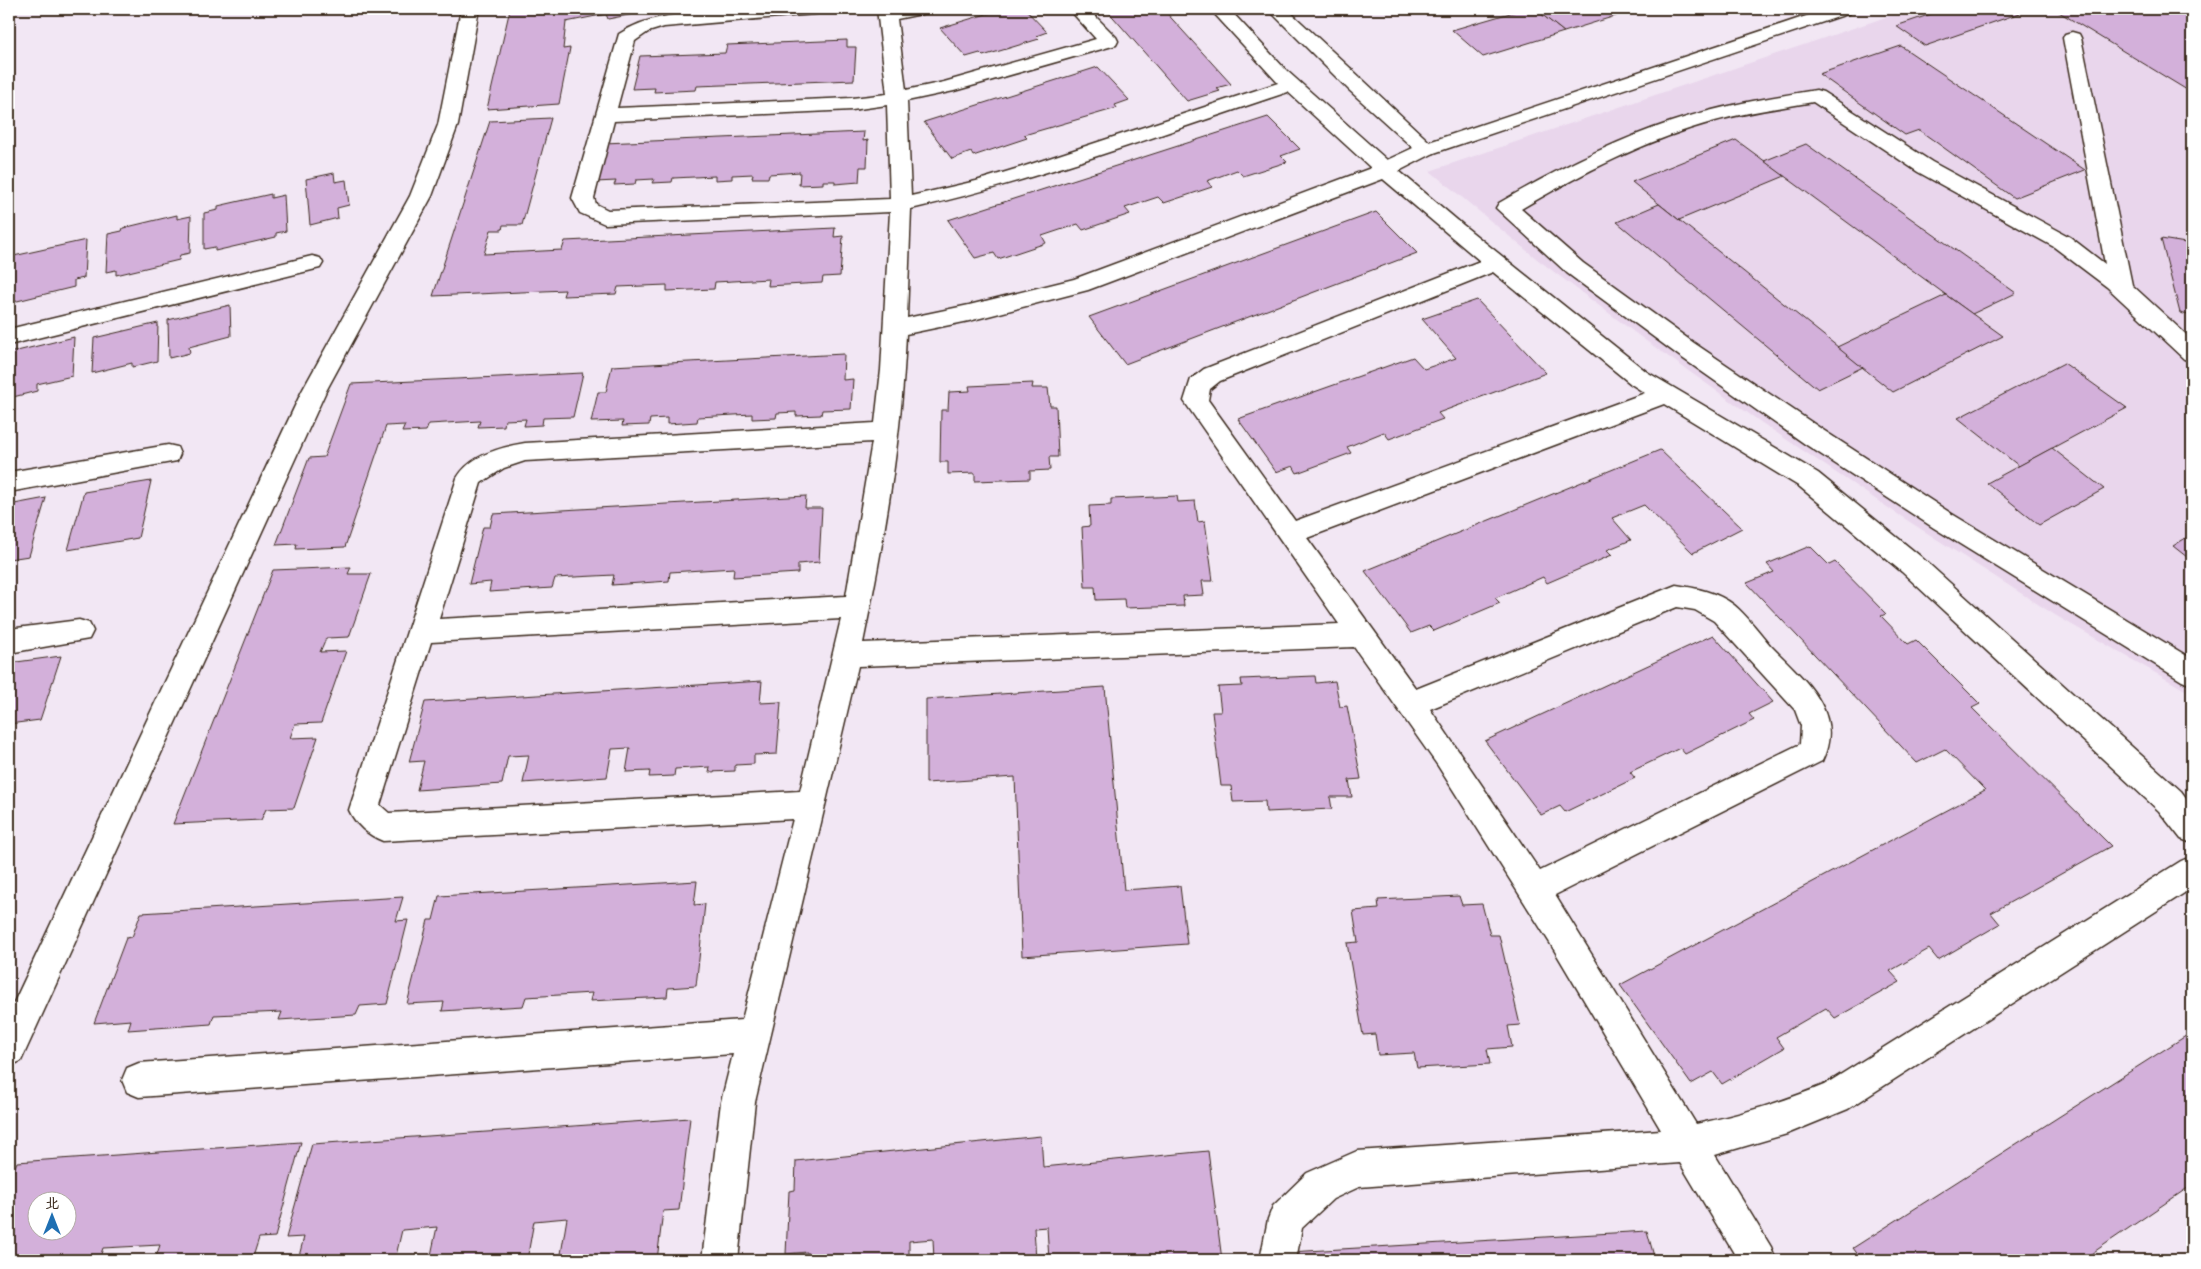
<svg xmlns="http://www.w3.org/2000/svg" width="2201" height="1269" font-family="'Gochi Hand','LXGW WenKai TC',sans-serif">
<style>
.built{fill:#e9d6ec}
.building{fill:#d3b0da;stroke:#3b2a1e;fill-rule:evenodd}
.lines{fill:none;stroke-linecap:round;stroke-linejoin:round}
.service-casing{stroke:#3b2a1e;stroke-width:3}
.minor-casing{stroke:#3b2a1e;stroke-width:3}
.tertiary-casing{stroke:#3b2a1e;stroke-width:3}
.service{fill:#fff;fill-rule:evenodd}
.minor{fill:#fff;fill-rule:evenodd}
.tertiary{fill:#fff;fill-rule:evenodd}
</style>
<rect width="100%" height="100%" fill="#f2e7f4"/>
<filter id="ink" filterUnits="userSpaceOnUse"><feTurbulence type="fractalNoise" baseFrequency=".02" numOctaves="2"/><feDisplacementMap in="SourceGraphic" scale="10" xChannelSelector="R" yChannelSelector="G"/><feConvolveMatrix kernelMatrix="1 2 1 2 8 2 1 2 1" color-interpolation-filters="sRGB"/></filter>
<g filter="url(#ink)">
<!-- built -->
<path class="built" d="M1910 9H2192V694L2055 615 1899 515 1762 423 1642 338 1537 259 1430 171Z"/>
<!-- building -->
<g class="building">
<path d="M510 9H659L608 19 606 14 566 22 563 49 570 48 559 104 487 109Z"/>
<path d="M1003 9H1025L1047 32 1036 36 1039 39 983 56 980 53 966 57 940 28Z"/>
<path d="M1106 9H1163L1231 84 1216 88 1220 91 1187 101Z"/>
<path d="M1524 9H1535L1564 32 1483 57 1452 30Z"/>
<path d="M1535 9H1638L1564 32Z"/>
<path d="M1946 9H2027L2029 10 1925 46 1896 26Z"/>
<path d="M2054 9H2186L2192 12V93Z"/>
<path d="M847 40V47H856L854 80 697 86 696 90 654 92 655 88 632 89 640 56 725 53 727 45Z"/>
<path d="M1901 46 2085 170 2014 198 1919 130 1905 135 1819 74Z"/>
<path d="M1098 67 1129 100 1115 105 1117 108 1024 135 1027 138 973 156 971 152 952 159 924 122Z"/>
<path d="M1268 117 1300 149 1281 156 1287 162 1243 176 1237 170 1207 181 1212 187 1164 203 1158 197 1125 208 1130 214 1083 230 1078 224 1042 236 1046 243 998 259 994 253 975 258 948 220Z"/>
<path d="M551 118 522 225H503L502 230H491L484 254 562 250 565 241 835 228 834 237 843 236 840 276 823 277 822 283 768 286 769 279 715 282 714 289 667 291V285L618 287 616 294 563 296 565 290 433 296 490 121Z"/>
<path d="M864 132 863 141 868 140 867 167H860L859 182 835 184V181H823V184L799 185 800 172 769 174 768 178H752L753 174 732 175V179L715 180V176L673 178 672 182 652 183 654 179 636 180 635 184 614 185 616 181 596 182 604 143Z"/>
<path d="M1736 140 1785 176 1679 220 1632 182Z"/>
<path d="M1806 144 2016 293 1972 314 1764 161Z"/>
<path d="M334 173 335 182 346 180 349 205 337 208 338 218 310 225 306 179Z"/>
<path d="M271 194V198L284 195 286 231 276 233V237L215 251V247L204 249V213L218 210V206Z"/>
<path d="M1659 204 1679 220 1863 367 1818 389 1617 222Z"/>
<path d="M1376 212 1417 253 1125 364 1089 317Z"/>
<path d="M177 215V219L191 216 190 253 180 255 179 260 116 275V270L106 272 108 234 122 231 123 228Z"/>
<path d="M2161 239 2192 244V316L2180 313Z"/>
<path d="M86 240 84 278 74 280V287L9 303V257Z"/>
<path d="M1946 295 2003 336 1893 392 1837 347Z"/>
<path d="M1477 300 1546 373 1438 413 1443 419 1389 439 1384 432 1347 447 1351 453 1297 473 1293 466 1276 472 1238 419 1413 357 1424 369 1456 358 1422 319Z"/>
<path d="M230 305 231 336 189 347 190 353 169 358 168 320Z"/>
<path d="M158 323 157 361 132 367V363L92 373 94 338Z"/>
<path d="M74 337 72 376 37 384V391L9 398V353Z"/>
<path d="M844 354 843 380 853 379 851 409 822 410 821 415 796 416V412L777 413 776 418 752 419V414L698 417 697 422 667 424V418L650 419 649 425 622 426 623 421 591 422 598 392H606L612 366Z"/>
<path d="M2064 363 2127 408 2019 466 1958 418Z"/>
<path d="M583 373 573 417 543 418 542 425 524 426 526 419 505 420 504 426 478 427 480 421 429 424 426 431 402 432 405 425 386 426 345 547 296 549 297 544 276 545 309 458 324 457 351 384Z"/>
<path d="M1033 383 1032 388H1048L1050 406H1056L1058 457H1049L1050 470 1030 471V479L975 481V473L948 474V462H940L941 410H948L949 392 970 391 969 386Z"/>
<path d="M2052 448 2104 489 2039 525 1987 483Z"/>
<path d="M1660 450 1742 528 1693 553 1644 505 1612 518 1631 540 1607 550 1612 555 1547 583 1543 577 1495 598 1500 603 1434 631 1429 626 1411 633 1365 571Z"/>
<path d="M151 481 138 538 68 550 84 492Z"/>
<path d="M806 496 805 508H822L819 562 798 564V573L733 577 734 568 670 572 669 581 612 585 614 575 555 578 552 588 489 592 491 582 469 584 483 527H490L493 514Z"/>
<path d="M1177 496 1178 502 1195 501 1198 522 1205 521 1213 581H1202L1204 595 1183 596 1184 606 1125 608 1124 599 1096 600 1095 587H1085L1082 527 1090 526 1089 506 1111 505V499Z"/>
<path d="M46 498 29 556 9 559V505Z"/>
<path d="M2192 534V561L2173 546Z"/>
<path d="M1810 546 1829 565 1835 562 1886 614 1881 616 1908 644 1916 640 1980 704 1972 708 2111 846 1991 913 2000 924 1938 960 1929 949 1890 971 1900 982 1835 1018 1826 1008 1776 1037 1784 1048 1722 1084 1713 1072 1691 1084 1620 985 1985 790 1945 749 1917 763 1747 583 1774 572 1767 564Z"/>
<path d="M351 567 348 574H371L349 637 326 638 320 652 346 651 321 723 295 724 290 738 318 737 294 808 266 809 261 820 173 824 273 570Z"/>
<path d="M1713 635 1773 702 1749 714 1754 720 1685 754 1680 748 1630 772 1635 778 1565 812 1560 806 1541 815 1485 741Z"/>
<path d="M61 656 40 720 9 724V663Z"/>
<path d="M1315 676 1316 683 1335 681 1340 707 1347 706 1361 779 1349 780 1352 797H1330L1332 809 1266 812 1265 801 1233 802 1231 786H1221L1212 712H1221L1218 687 1242 686 1241 679Z"/>
<path d="M762 681 760 703 781 702 777 754 754 755V764L735 765V771L709 772 710 767 675 769 674 776 649 777 650 771 626 772 630 748 612 749 607 777 523 783 529 755 508 756 502 784 417 790 424 761 409 762 425 702Z"/>
<path d="M1105 687 1124 890 1180 886 1187 944 1022 956 1015 777 926 783V699Z"/>
<path d="M697 881 694 905 705 904 696 986 668 988 667 997 590 1001 592 993 526 997 523 1006 442 1011 444 1002 407 1004 428 920H433L439 896Z"/>
<path d="M1459 896 1462 905 1482 904 1490 935H1499L1520 1025 1508 1026 1512 1047 1487 1049 1490 1064 1417 1068 1414 1053 1378 1055 1375 1034 1363 1035 1347 943 1358 942 1353 911 1379 909 1378 900Z"/>
<path d="M403 897 396 921 408 920 387 1004 360 1006 356 1015 279 1020 282 1012 214 1015 211 1024 128 1030 131 1020 94 1023 126 938 132 937 141 913Z"/>
<path d="M2192 1032V1185L2082 1260H1862L1853 1248Z"/>
<path d="M690 1118 679 1210 663 1211 657 1260H560L567 1218 534 1221 527 1260H430L437 1227 402 1230 395 1260H298L304 1237 286 1238 312 1144Z"/>
<path d="M1041 1136 1043 1167 1208 1151 1222 1260H1049L1047 1227 1034 1228 1036 1260H934L933 1239 909 1241V1260H807V1252L786 1254 789 1191 795 1190 796 1161Z"/>
<path d="M301 1142 275 1237 259 1238 252 1260H155L160 1245 103 1248 99 1260H9V1182L17 1162ZM38 1202H68V1232H38Z"/>
<path d="M1647 1231 1655 1260H1292L1290 1252Z"/>
</g>
<g class="lines">
<defs>
<g id="service">
<path d="M753 9H824L821 13 815 14 664 27 648 32 635 41 617 108 852 98 887 94 877 9H929L926 13 897 19 906 90 944 82 1096 39 1069 9H1088L1116 37 1118 41 1116 45 954 91 907 101 911 196 976 181 1022 167 1278 83 1210 9H1229L1286 70 1387 160 1413 148 1349 90 1268 9H1287L1437 149 1434 153 1399 171 1463 225 1647 372 1818 473 1920 556 2181 791 2192 806V843L2181 839 2159 811 1902 572 1800 487 1664 404 1307 538 1416 689 1676 585C1696 588 1717 592 1734 605 1747 616 1759 632 1770 645 1802 678 1846 711 1822 761L1555 895 1696 1124C1741 1115 1782 1102 1824 1085L2181 861 2192 856V888L1848 1109 1787 1134 1715 1155 1771 1247 1776 1260H1738L1680 1163 1359 1187 1333 1199 1302 1228 1296 1260H1260L1268 1219 1273 1206 1307 1173 1357 1151 1661 1130 1550 943 1438 766 1354 647 858 666 755 1102 738 1260H702L721 1102 733 1054 139 1097 127 1092 122 1080 127 1068 139 1063 742 1020 793 819 383 841C368 835 356 825 349 810L457 478C470 455 501 447 525 443L875 423 881 370 890 212 605 224 580 213 572 198 619 34C657 9 709 13 753 9ZM1288 92 1371 168 1074 279 969 305 907 318 911 209C1039 180 1163 133 1288 92ZM887 105 890 199 608 210 596 204 594 198 614 121 852 110ZM1383 179 1480 261 1204 369 1191 379 1184 401 1339 624 863 643C884 541 902 438 906 334L969 321 1088 290ZM1493 272 1631 384 1645 393 1295 521 1208 400 1210 389 1220 381ZM872 442 846 596 439 619 481 483 504 468 525 461ZM1677 607 1695 610 1714 621 1795 710 1801 726 1800 744 1540 871 1430 709ZM841 619 800 791 389 813 380 805 431 642Z"/>
<path d="M2072 32 2079 34 2081 38 2132 285 2192 340V361L2184 359 2107 287 2054 247 1918 172 1813 102C1780 108 1747 112 1715 121 1646 140 1582 173 1521 209L1583 263 1694 343 1823 430 1952 514 2192 659V685L2182 681 1934 528 1805 444 1678 355 1567 273 1496 208 1499 203C1554 171 1611 142 1671 122 1718 106 1767 98 1816 90L1823 92 1932 162 2070 237 2105 264 2063 38 2065 34Z"/>
<path d="M312 256 320 258 323 263 320 268 9 345V329Z"/>
<path d="M168 445 177 447 180 454 177 461 9 492V472Z"/>
<path d="M79 620 89 623 93 631 89 639 9 653V629Z"/>
</g>
<path id="minor" d="M1827 9H1853L1850 13 1434 153 1427 155 1420 153 1417 149 1420 145Z"/>
<path id="tertiary" d="M461 9H479L458 125 432 196 326 391 21 1061 9 1066V1013L302 391 410 196 438 125Z"/>
</defs>
<!-- service casing -->
<use href="#service" class="service-casing"/>
<!-- minor casing -->
<use href="#minor" class="minor-casing"/>
<!-- tertiary casing -->
<use href="#tertiary" class="tertiary-casing"/>
<!-- service -->
<use href="#service" class="service"/>
<!-- minor -->
<use href="#minor" class="minor"/>
<!-- tertiary -->
<use href="#tertiary" class="tertiary"/>
</g>
</g>
<!-- margin -->
<rect width="2201" height="1269" fill="none" stroke="#fff" stroke-width="30"/>
<rect x="15" y="15" width="2171" height="1239" fill="none" stroke="#3b2a1e" stroke-width="2" filter="url(#ink)"/>
<!-- north arrow -->
<g transform="translate(52 1216)"><circle r="24" fill="#ffffff" stroke="#b1aaa5"/>
<path d="M0-4L9 19L0 12L-9 19Z" fill="#1f6fb2"/>
<text y="-8" font-size="14" font-weight="bold" text-anchor="middle" fill="#3b2a1e">北</text>
</g>
</svg>
